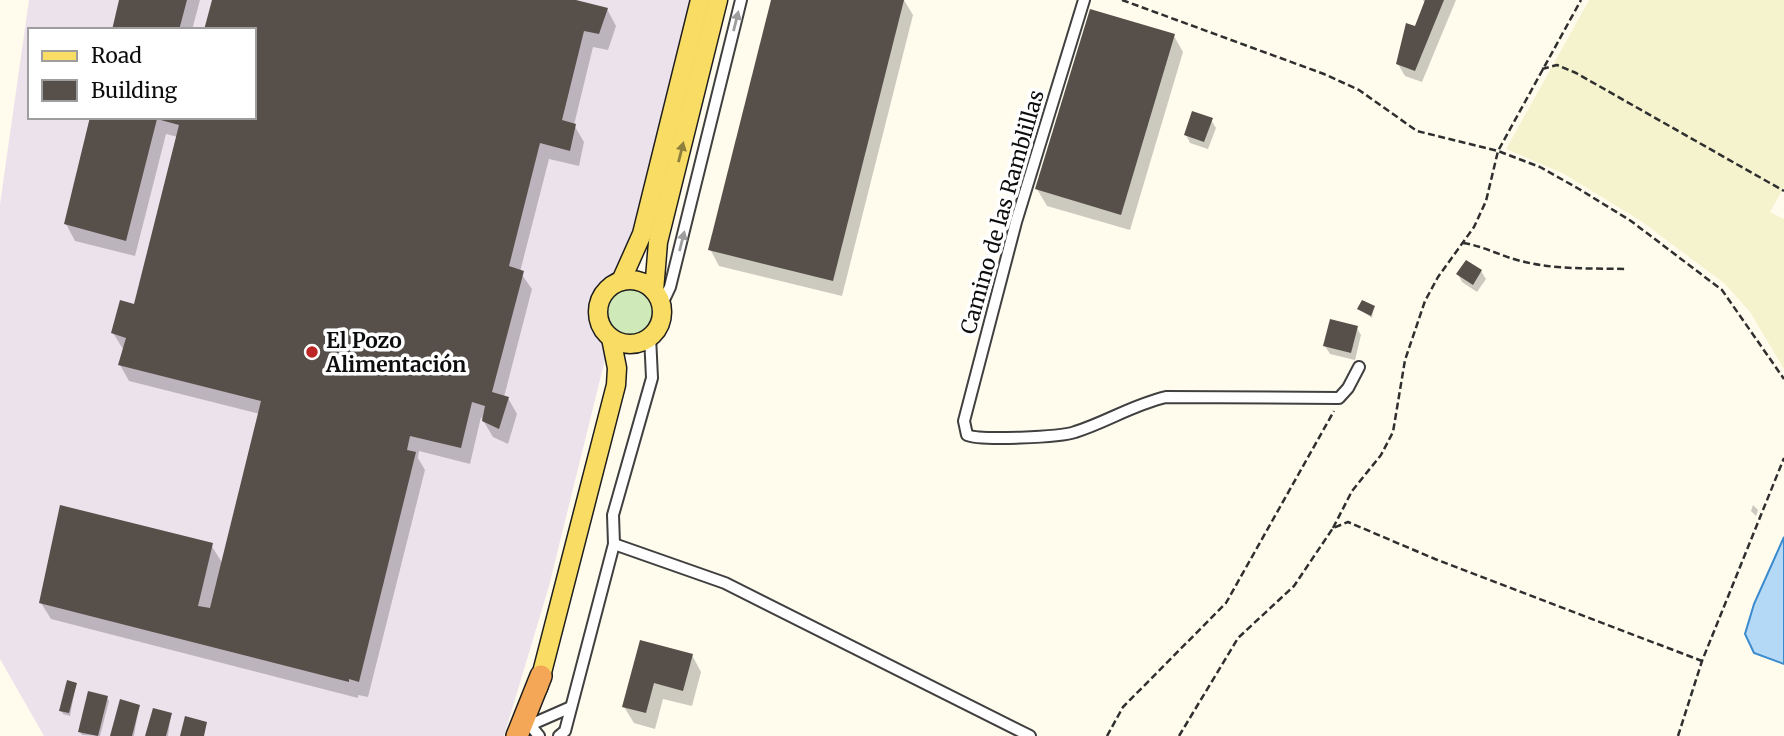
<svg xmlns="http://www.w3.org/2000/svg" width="1784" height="736" font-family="Merriweather,serif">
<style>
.industrial{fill:#ece2ec;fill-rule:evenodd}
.farmland{fill:#f5f3ce}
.green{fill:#cfe9b8}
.water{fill:#b3d9f6;stroke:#3a8acd;stroke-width:2}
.shadow{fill:#0003}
.building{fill:#564f4a}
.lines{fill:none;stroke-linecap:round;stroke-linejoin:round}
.street-casing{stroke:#404040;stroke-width:14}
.primary-casing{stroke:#1e1e1e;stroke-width:21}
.highway-casing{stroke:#1e1e1e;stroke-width:24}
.path{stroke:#2f2f2f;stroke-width:2.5;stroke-dasharray:7 3.5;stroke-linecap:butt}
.street{stroke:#fff;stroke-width:10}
.primary{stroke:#f8dc64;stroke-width:18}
.highway{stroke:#f4a757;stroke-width:21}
.oneway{fill:#9e9e9e}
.oneway2{fill:#8e7f3d}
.poi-dot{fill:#bd2625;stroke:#fff;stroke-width:2.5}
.labels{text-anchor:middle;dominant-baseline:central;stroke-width:7;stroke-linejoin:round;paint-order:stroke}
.street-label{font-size:21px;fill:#0d0d0d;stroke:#fff}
.poi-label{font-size:21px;font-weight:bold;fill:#0d0d0d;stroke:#fff;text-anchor:start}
</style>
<rect width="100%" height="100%" fill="#fffcee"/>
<!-- industrial -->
<path class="industrial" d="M29 0H694L549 586 504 736H44L0 659V204ZM30 30H254V117H30Z"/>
<!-- farmland -->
<path class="farmland" d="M1589 0H1784V187L1770 212 1784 219V369L1750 312 1725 284 1641 221 1564 174 1506 149Z"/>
<!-- green -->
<circle class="green" cx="630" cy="312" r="29"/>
<!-- water -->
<path class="water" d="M1784 537V664L1754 653 1745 634 1754 604Z"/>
<!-- shadow -->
<g class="shadow">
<path d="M121 0H200L192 30H114Z"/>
<path d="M214 0H569L607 9 616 26 608 50 593 47 574 125 584 142 579 166 549 159 520 272 532 289 504 397 508 398 517 414 508 444 493 437 481 417 470 464 419 451 418 458 425 470 368 697 358 695V698L51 619 41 603 211 545 223 564 260 414 129 381 120 365 123 349 113 333 135 306 178 137 166 134 135 256 75 241 66 224 92 117H254V30Z"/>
<path d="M772 0H904L913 15 842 296 719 266 710 249Z"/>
<path d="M1423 0H1456L1422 82 1405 76 1398 64 1425 4Z"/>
<path d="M1174 36 1183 52 1130 230 1047 206 1037 189Z"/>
<path d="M1211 120 1216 128 1208 149 1190 143 1186 135Z"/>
<path d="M1481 271 1486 279 1477 292 1462 282 1458 274Z"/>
<path d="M1374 307 1372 318 1359 309Z"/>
<path d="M1356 327 1361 335 1355 360 1330 354 1325 346Z"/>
<path d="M1753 505 1758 510 1756 516 1751 511Z"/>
<path d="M642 642 692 655 701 672 692 706 663 699 655 729 634 723 624 707Z"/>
<path d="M76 684 70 716 63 714 61 710Z"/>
<path d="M107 698 109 701 100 736 82 735 80 732Z"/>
<path d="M139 706 134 736H112Z"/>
<path d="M171 714 168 736H147Z"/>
</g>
<!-- building -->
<g class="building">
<path d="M119 0H187L179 30H112Z"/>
<path d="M212 0H576L608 8 599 34 584 31 562 120 576 124 570 151 540 143 509 266 524 271 492 392 509 397 499 429 482 421 485 406 472 402 461 448 410 436 407 450 416 452 359 682 349 679V682L39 603 60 505 213 543 198 606 210 608 261 401 118 365 126 338 111 333 120 300 134 304 179 125 157 119 126 241 64 224 90 117H254V30H204Z"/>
<path d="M771 0H904L833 281 708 250Z"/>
<path d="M1425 0H1444L1415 71 1396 64 1406 23 1415 26Z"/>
<path d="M1090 9 1175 34 1121 215 1035 189Z"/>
<path d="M1192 111 1213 118 1204 142 1184 135Z"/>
<path d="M1466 260 1482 270 1473 285 1456 274Z"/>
<path d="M1362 300 1375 306 1371 316 1357 309Z"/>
<path d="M1330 319 1358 326 1351 353 1323 346Z"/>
<path d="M640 640 693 654 683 691 654 683 646 713 622 707Z"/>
<path d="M67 680 77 683 69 713 59 711Z"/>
<path d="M88 691 108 696 98 736 78 732Z"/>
<path d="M120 699 140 705 132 736H110Z"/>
<path d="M153 708 172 713 166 736H145Z"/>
<path d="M185 716 207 722 204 736H180Z"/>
</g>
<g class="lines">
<defs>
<g id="street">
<path d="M1084 0 1016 222 964 421 967 435C980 441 1061 437 1075 432 1107 422 1132 405 1166 397L1339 398 1348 388 1359 367"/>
<path d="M661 306 670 287 741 0"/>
<path d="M614 544 725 583 1030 736"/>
<path d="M539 736 530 725 571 707"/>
<path d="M559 736 565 731 614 544 613 515 652 378 650 336"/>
</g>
<g id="primary">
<circle cx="630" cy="312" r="32"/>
<path d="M621 281 642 234 700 0"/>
<path d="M654 291 658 242 718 0"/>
<path d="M538 688 616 385 617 368 611 338"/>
</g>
<path id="highway" d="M517 736 541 676"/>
</defs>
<!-- street casing -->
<use href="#street" class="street-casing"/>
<!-- primary casing -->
<use href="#primary" class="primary-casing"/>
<!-- highway casing -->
<use href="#highway" class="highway-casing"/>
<!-- path -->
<g class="path">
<path d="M1122 0 1324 74 1359 90 1417 131 1498 151 1540 167 1579 189 1631 221 1722 290 1784 379"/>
<path d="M1542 69 1557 65 1576 73 1784 191"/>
<path d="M1463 243C1484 246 1500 256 1521 261 1555 270 1590 268 1625 269"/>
<path d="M1333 528 1352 491 1381 455 1393 432 1405 360 1425 301 1438 277 1474 227 1486 201 1498 151 1581 0"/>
<path d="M1107 736 1123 707 1226 603 1334 411"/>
<path d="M1179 736 1238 638 1294 586 1333 528 1348 522 1435 559 1702 661"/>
<path d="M1678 736 1702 661 1784 458"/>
</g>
<!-- street -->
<use href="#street" class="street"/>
<!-- primary -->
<use href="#primary" class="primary"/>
<!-- highway -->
<use href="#highway" class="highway"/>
</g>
<!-- one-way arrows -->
<defs><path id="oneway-solid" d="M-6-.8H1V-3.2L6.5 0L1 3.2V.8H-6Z" transform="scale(1.75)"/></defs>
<g class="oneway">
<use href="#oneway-solid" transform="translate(736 21) rotate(-76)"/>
<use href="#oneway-solid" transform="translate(682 241) rotate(-76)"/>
</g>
<use class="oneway2" href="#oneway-solid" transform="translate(681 152) rotate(-76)"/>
<!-- markers -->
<circle class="poi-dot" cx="312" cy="352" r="7"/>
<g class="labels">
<!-- street labels -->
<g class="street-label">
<text transform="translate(1002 212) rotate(-74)">Camino de las Ramblillas</text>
</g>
<!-- poi labels -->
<g class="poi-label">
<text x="326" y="340">El Pozo<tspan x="326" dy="24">Alimentación</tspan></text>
</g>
</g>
<!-- legend -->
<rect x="28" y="28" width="228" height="91" fill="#ffffff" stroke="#9e9e9e" stroke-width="2"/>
<rect x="42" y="51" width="35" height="10" fill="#f8dc64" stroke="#9e9e9e" stroke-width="2"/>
<text x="91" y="63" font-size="21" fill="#0d0d0d">Road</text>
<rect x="42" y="80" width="35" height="21" fill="#564f4a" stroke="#9e9e9e" stroke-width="2"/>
<text x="91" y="98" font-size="21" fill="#0d0d0d">Building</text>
</svg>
